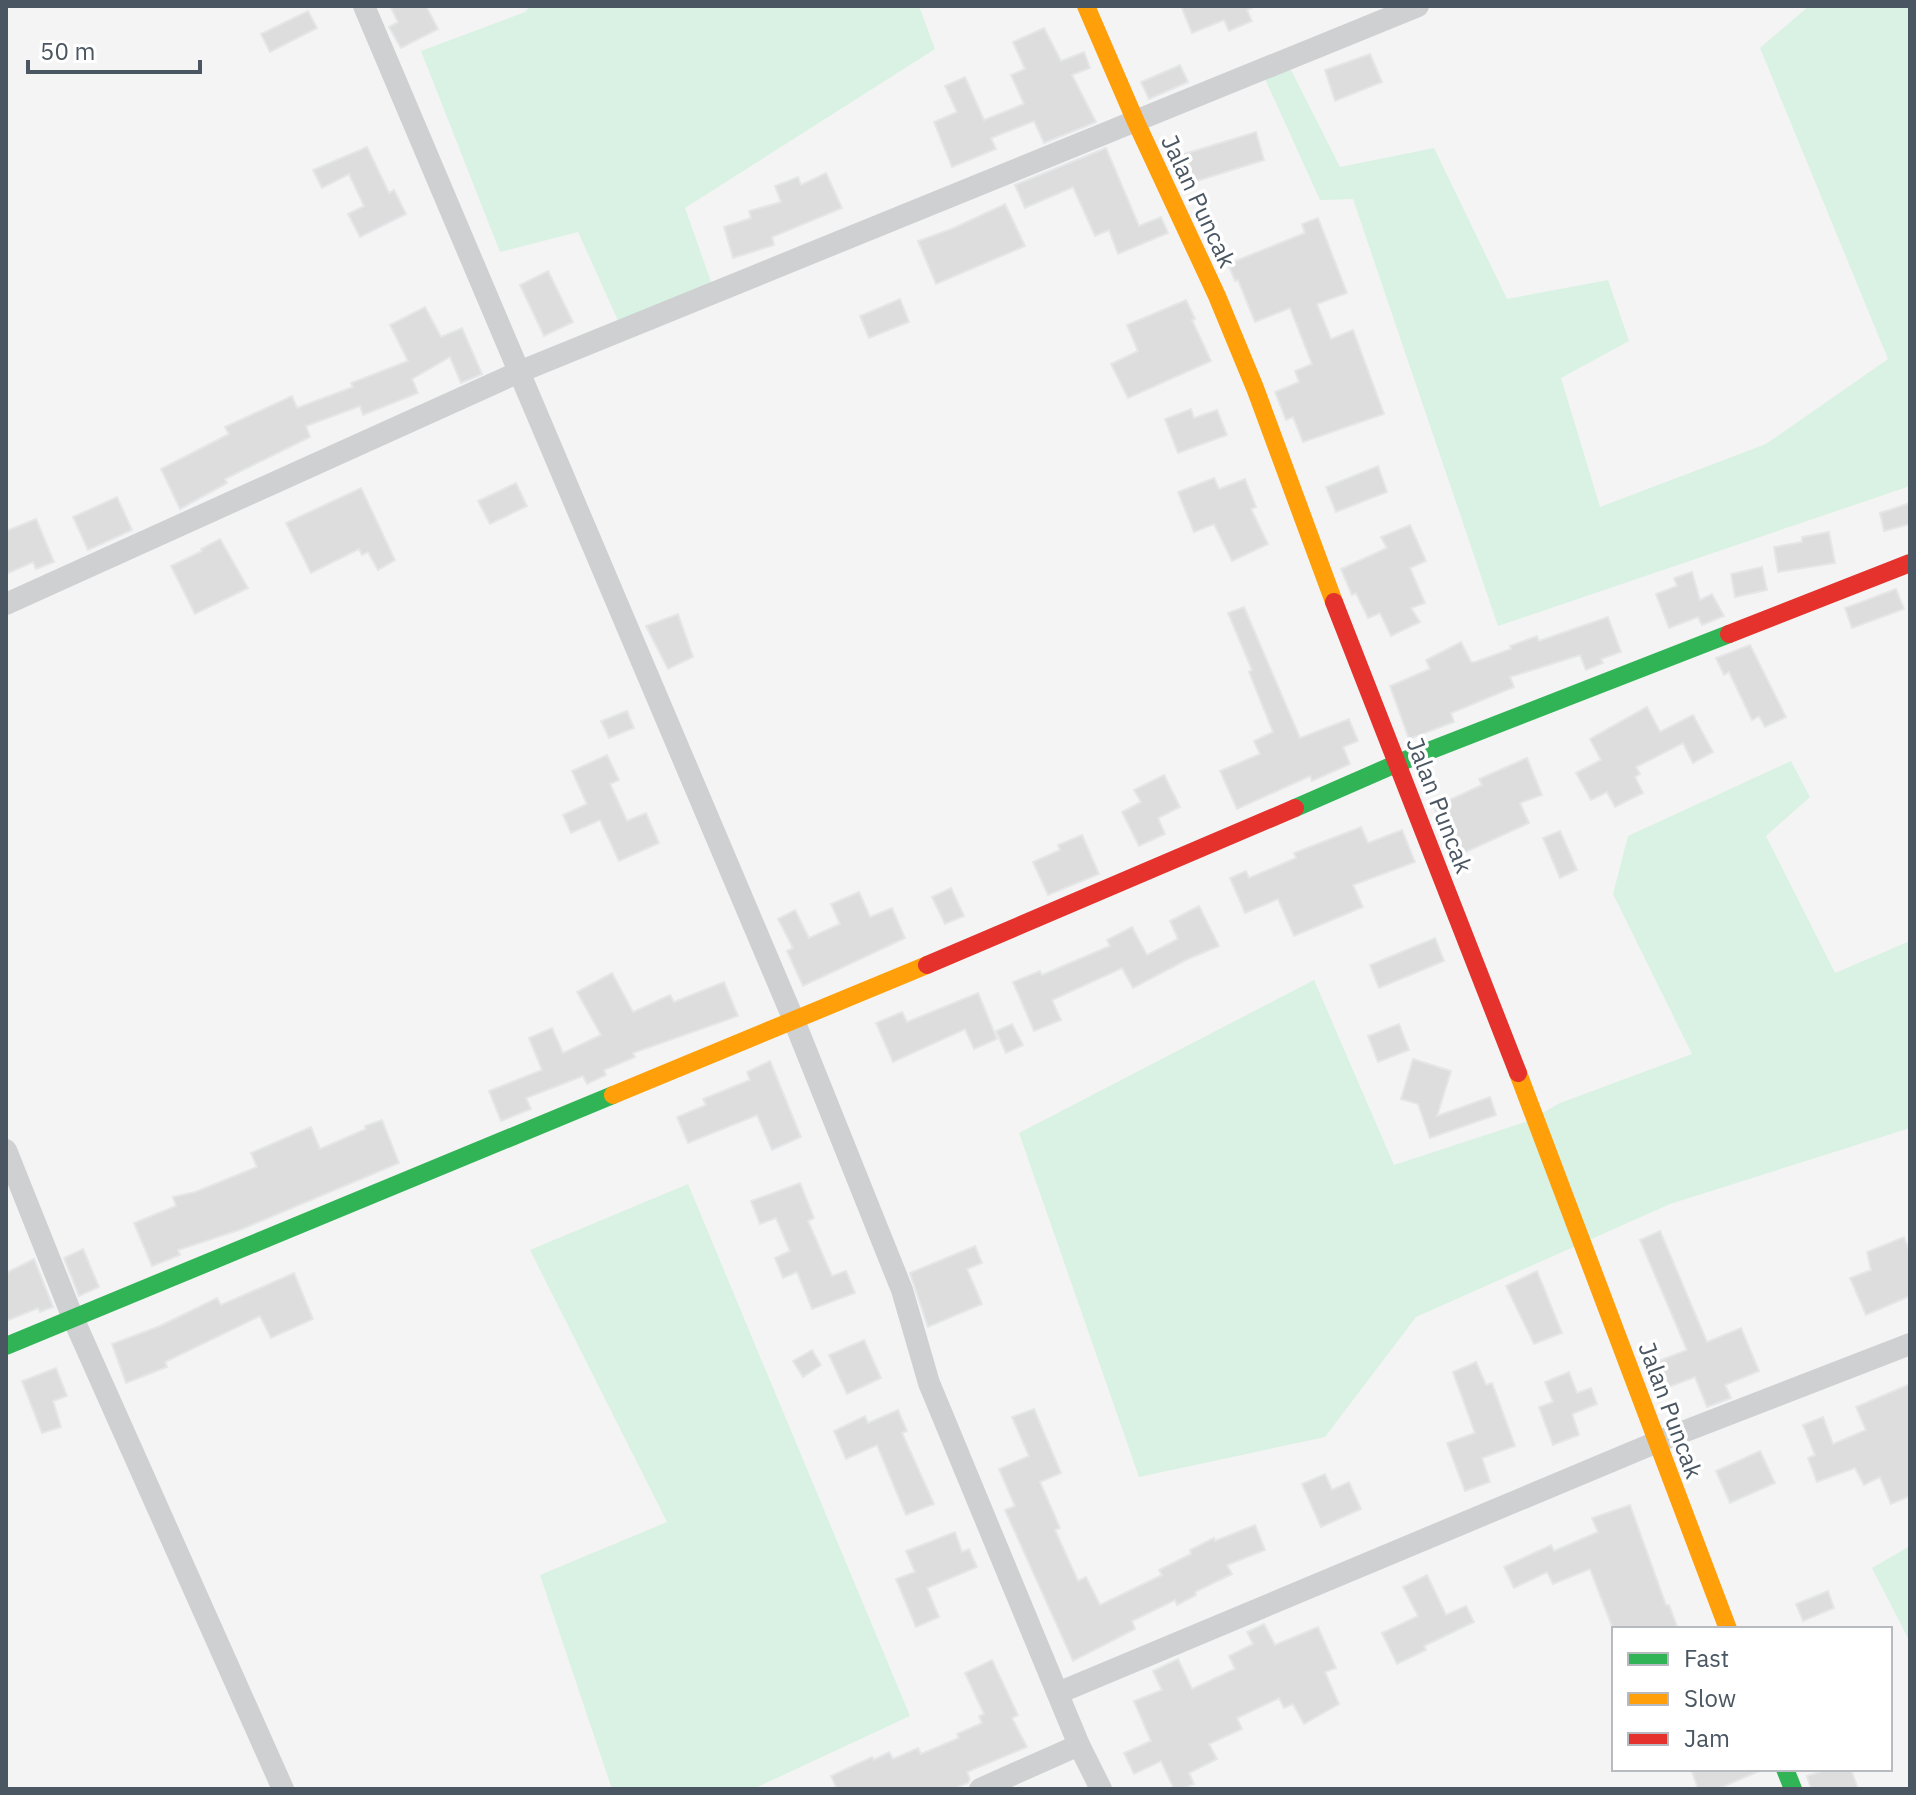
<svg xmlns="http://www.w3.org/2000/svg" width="1916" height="1795" font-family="'IBM Plex Sans',sans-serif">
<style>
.green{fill:#d9f2e3}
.building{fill:#ddddde;stroke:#e5e6e7;stroke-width:2}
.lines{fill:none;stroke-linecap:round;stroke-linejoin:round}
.street{stroke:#ced0d2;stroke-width:22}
.fast{stroke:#30b455;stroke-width:18}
.slow{stroke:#ff9f0a;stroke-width:18}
.jam{stroke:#e5322d;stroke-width:18}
.labels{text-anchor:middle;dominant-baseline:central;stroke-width:7;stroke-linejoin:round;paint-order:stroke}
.street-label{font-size:24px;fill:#4a5661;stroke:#fff}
</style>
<rect width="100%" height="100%" fill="#f4f4f4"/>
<!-- green -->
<g class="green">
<path d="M530 6H919L935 49 685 208 715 293 625 336 578 232 500 252 421 51 525 12Z"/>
<path d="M1809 6H1910V486L1498 626 1353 199 1320 200 1261 70 1288 64 1340 167 1434 148 1507 299 1608 280 1629 341 1561 378 1600 507 1766 444 1888 359 1760 48Z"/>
<path d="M1791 761 1810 797 1766 836 1835 973 1910 941V1128L1670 1204 1416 1317 1325 1437 1139 1477 1019 1133 1314 980 1394 1165 1528 1121 1560 1103 1692 1054 1613 894 1628 836Z"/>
<path d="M688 1184 910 1716 753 1789H612L540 1575 667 1522 530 1250Z"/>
<path d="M1910 1546V1642L1872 1568Z"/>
</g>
<!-- building -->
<g class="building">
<path d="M390 6H426L438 29 401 48 389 27 398 22Z"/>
<path d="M1181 6H1256L1247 10 1252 21 1229 31 1224 20 1192 33Z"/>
<path d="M308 11 317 28 270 52 261 34Z"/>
<path d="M1044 28 1061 61 1084 52 1090 68 1072 75 1096 122 1044 143 1034 121 991 138 996 149 952 167 934 122 957 112 945 86 965 77 984 120 1024 104 1011 75 1025 69 1013 42Z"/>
<path d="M1370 54 1382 82 1335 101 1325 70Z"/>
<path d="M1180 65 1188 82 1149 99 1141 82Z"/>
<path d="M1256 132 1264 160 1187 184 1178 156Z"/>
<path d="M367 147 389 193 394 190 406 214 360 237 348 214 364 206 349 174 322 188 313 170Z"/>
<path d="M1106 148 1139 226 1161 217 1168 233 1118 254 1109 230 1095 236 1073 187 1025 208 1015 185Z"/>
<path d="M826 173 842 208 772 237 774 245 733 258 724 227 751 218 749 211 781 202 775 186 798 177 801 185Z"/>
<path d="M1005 204 1025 246 936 284 918 241 954 228Z"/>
<path d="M1318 218 1347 293 1317 304 1331 339 1353 330 1384 414 1303 442 1293 417 1286 420 1275 392 1299 382 1295 371 1312 364 1290 308 1255 322 1238 280 1235 281 1228 264 1305 233 1302 224Z"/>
<path d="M548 271 573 322 544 336 520 285Z"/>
<path d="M900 299 909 322 869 338 860 316Z"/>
<path d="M1186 300 1195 319 1192 320 1211 361 1128 398 1111 364 1138 351 1127 325Z"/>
<path d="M425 307 441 337 462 328 482 374 461 383 450 357 412 379 418 393 363 415 360 406 306 426 310 437 225 479 227 483 180 509 161 469 229 434 225 427 292 396 297 408 353 387 351 383 408 361 390 325Z"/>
<path d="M1191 409 1194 418 1217 410 1227 435 1178 453 1165 419Z"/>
<path d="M1378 466 1387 492 1336 512 1326 487Z"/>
<path d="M1214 478 1219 489 1245 479 1256 507 1251 509 1268 544 1232 561 1214 524 1194 532 1178 492Z"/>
<path d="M516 483 527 506 490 524 478 501Z"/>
<path d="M361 488 395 560 378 570 368 552 362 555 359 549 311 573 286 523Z"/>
<path d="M117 497 132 530 88 550 73 517Z"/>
<path d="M1910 503V524L1884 531 1880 513Z"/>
<path d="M36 519 54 562 36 569 33 562 6 574V531Z"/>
<path d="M1410 525 1426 561 1410 568 1425 603 1411 608 1420 622 1391 636 1380 613 1368 618 1356 593 1352 595 1341 569 1387 548 1381 537Z"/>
<path d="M1829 532 1835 563 1778 572 1774 547 1802 542V537Z"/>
<path d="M220 539 248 588 195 614 171 566 202 551 201 549Z"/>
<path d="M1762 567 1767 590 1735 597 1731 574Z"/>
<path d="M1692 572 1700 600 1712 594 1724 616 1702 625 1698 617 1669 628 1656 594 1677 586 1674 578Z"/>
<path d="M1896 589 1904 609 1852 628 1845 608Z"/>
<path d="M1244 607 1300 738 1349 719 1358 741 1343 747 1350 764 1312 781 1310 776 1237 809 1220 771 1260 754 1254 741 1273 732 1249 672 1252 670 1228 613Z"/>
<path d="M678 614 693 657 668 669 646 626Z"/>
<path d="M1608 617 1621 652 1601 659 1603 663 1586 670 1580 655 1510 677 1514 687 1451 713 1454 722 1409 739 1390 686 1430 669 1426 660 1461 642 1471 662H1475L1511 649 1510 646 1537 636 1539 641Z"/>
<path d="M1750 645 1786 717 1765 727 1759 716 1752 720 1729 672 1724 675 1716 658Z"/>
<path d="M1647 707 1660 732 1693 715 1713 752 1693 763 1683 743 1636 767 1640 774 1635 777 1643 793 1615 807 1607 792 1591 800 1576 773 1601 760 1590 739Z"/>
<path d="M627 711 634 728 609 738 601 721Z"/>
<path d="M607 755 619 780 610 784 627 821 646 813 659 843 619 861 600 820 571 833 563 815 587 804 572 771Z"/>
<path d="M1527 758 1542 795 1520 803 1529 823 1455 857 1434 807 1482 785 1479 779Z"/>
<path d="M1164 775 1180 807 1158 818 1165 834 1139 846 1122 812 1141 802 1134 790Z"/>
<path d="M1361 827 1368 843 1402 830 1415 862 1353 885 1363 907 1294 936 1278 899 1245 913 1230 878 1246 871 1249 878 1296 858 1294 853Z"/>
<path d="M1560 831 1577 870 1560 878 1543 838Z"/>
<path d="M1082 835 1099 874 1048 895 1033 862 1060 850 1058 845Z"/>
<path d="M951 888 964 916 945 924 932 897Z"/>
<path d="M859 892 870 917 892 908 905 938 803 986 787 951 793 948 778 919 795 910 809 938 840 924 831 904Z"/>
<path d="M1199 906 1219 946 1188 959 1133 988 1122 968 1052 1000 1061 1020 1034 1031 1013 982 1040 971 1042 975 1110 946 1107 940 1132 927 1147 955 1178 939 1170 921Z"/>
<path d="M1435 938 1444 961 1379 988 1370 965Z"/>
<path d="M612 973 633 1012 670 995 674 1002 724 982 738 1016 633 1053 635 1057 604 1070 606 1075 587 1084 583 1076 526 1098 531 1109 501 1121 489 1091 542 1070 529 1038 552 1028 563 1053 601 1035 577 992Z"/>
<path d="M978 993 997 1039 974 1049 965 1029 893 1062 876 1023 902 1012 907 1022Z"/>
<path d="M1012 1024 1023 1045 1006 1053 996 1031Z"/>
<path d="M1399 1024 1409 1050 1378 1062 1368 1036Z"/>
<path d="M1413 1059 1451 1071 1437 1116 1490 1097 1496 1115 1430 1138 1418 1104 1401 1099Z"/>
<path d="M770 1061 801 1137 772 1150 757 1115 688 1143 677 1117 706 1105 703 1099 750 1080 747 1072Z"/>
<path d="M382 1120 399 1163 242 1229 178 1250 180 1255 152 1266 134 1223 176 1206 173 1197 195 1192 257 1167 251 1153 311 1127 320 1149 366 1129 365 1126Z"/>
<path d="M800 1183 814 1218 808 1221 832 1276 846 1271 855 1293 812 1309 797 1272 783 1278 775 1258 790 1251 776 1218 760 1224 751 1201Z"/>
<path d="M1660 1231 1707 1342 1741 1328 1759 1371 1725 1385 1731 1398 1707 1407 1695 1377 1658 1391 1648 1365 1687 1350 1640 1240Z"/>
<path d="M1904 1237 1910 1253V1296L1866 1315 1850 1278 1871 1270 1867 1252Z"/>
<path d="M975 1246 982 1263 967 1269 982 1304 928 1327 910 1273Z"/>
<path d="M83 1249 99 1287 79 1296 64 1258Z"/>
<path d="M34 1259 53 1307 40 1312 38 1308 6 1321V1273Z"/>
<path d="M1537 1271 1562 1333 1534 1344 1506 1286Z"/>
<path d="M294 1273 313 1319 271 1338 260 1316 165 1362 167 1367 126 1383 112 1344 160 1326 217 1298 221 1305Z"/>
<path d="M864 1340 881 1378 847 1394 829 1355Z"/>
<path d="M812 1350 821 1365 803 1377 793 1361Z"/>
<path d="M1476 1362 1486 1385 1492 1383 1515 1446 1482 1458 1490 1482 1465 1491 1447 1443 1475 1433 1453 1372Z"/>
<path d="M56 1368 67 1396 53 1401 61 1427 42 1433 22 1381Z"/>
<path d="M1569 1372 1577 1393 1591 1388 1597 1404 1572 1414 1579 1435 1553 1445 1539 1407 1553 1402 1545 1382Z"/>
<path d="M1910 1384V1496L1891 1504 1880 1477 1864 1485 1855 1468 1817 1482 1808 1458 1815 1455 1803 1425 1823 1417 1833 1444 1866 1430 1856 1407Z"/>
<path d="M1034 1409 1061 1473 1040 1482 1060 1528 1055 1530 1078 1581 1086 1577 1100 1605 1162 1575 1159 1570 1191 1554 1190 1550 1214 1538 1215 1541 1255 1525 1265 1550 1227 1565 1232 1574 1195 1592 1196 1595 1177 1605 1175 1600 1132 1621 1135 1629 1073 1661 1005 1510 1015 1506 999 1469 1029 1456 1012 1417Z"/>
<path d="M898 1410 907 1431 902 1433 934 1504 906 1515 877 1445 846 1459 834 1431 865 1416 868 1423Z"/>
<path d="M1760 1451 1775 1483 1730 1503 1716 1471Z"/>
<path d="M1325 1474 1332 1490 1349 1482 1361 1509 1321 1527 1302 1484Z"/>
<path d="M1630 1505 1666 1605H1669L1678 1629H1613L1590 1569 1553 1584 1547 1572 1514 1588 1504 1567 1551 1545 1554 1551 1598 1532 1592 1518Z"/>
<path d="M955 1532 962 1552 969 1549 977 1567 927 1588 939 1617 916 1627 896 1579 915 1572 906 1551Z"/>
<path d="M1427 1575 1446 1615 1466 1606 1474 1622 1424 1646 1426 1650 1397 1664 1382 1633 1418 1616 1403 1587Z"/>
<path d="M1828 1591 1834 1608 1803 1621 1796 1604Z"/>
<path d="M1264 1624 1275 1645 1318 1627 1336 1668 1325 1672 1339 1704 1304 1724 1293 1704 1284 1708 1279 1698 1237 1718 1242 1729 1209 1744 1217 1759 1189 1773 1194 1784 1182 1789H1174L1161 1761 1134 1774 1124 1753 1151 1741 1134 1701 1162 1690 1153 1671 1178 1659 1192 1689 1235 1669 1229 1656 1253 1644 1247 1632Z"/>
<path d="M992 1660 1018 1715 1012 1718 1027 1747 967 1772 970 1779 968 1783 953 1789H837L831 1776 872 1757 874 1760 889 1752 893 1759 918 1748 921 1754 959 1738 957 1734 982 1723 979 1716 984 1714 965 1673Z"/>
<path d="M1691 1769H1764L1718 1789H1698Z"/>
<path d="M1828 1769H1851L1858 1789H1811L1807 1776Z"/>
</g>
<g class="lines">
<!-- street -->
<g class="street">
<path d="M364 6 793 1018 902 1290 929 1383 1079 1745 1101 1789"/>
<path d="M6 604 519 372 1418 6"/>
<path d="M6 1150 73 1318 283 1789"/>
<path d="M1058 1693 1657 1442 1910 1344"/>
<path d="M980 1789 1079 1745"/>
</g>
<!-- fast -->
<g class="fast">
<path d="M1295 808 1398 763 1729 634"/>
<path d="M6 1346 613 1095"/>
<path d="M1785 1769 1793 1789"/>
</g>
<!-- slow -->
<g class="slow">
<path d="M1086 6 1136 122 1217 296 1255 388 1334 602"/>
<path d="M1518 1073 1728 1629"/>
<path d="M613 1095 927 965"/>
</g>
<!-- jam -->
<g class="jam">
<path d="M1334 602 1518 1073"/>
<path d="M1729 634 1910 563"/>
<path d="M927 965 1295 808"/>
</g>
</g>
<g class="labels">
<!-- street labels -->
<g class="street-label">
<text transform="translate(1199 201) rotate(65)">Jalan Puncak</text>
<text transform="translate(1440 805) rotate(69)">Jalan Puncak</text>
<text transform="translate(1671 1410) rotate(70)">Jalan Puncak</text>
</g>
</g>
<!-- border -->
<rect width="1916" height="1795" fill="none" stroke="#4a5661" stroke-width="16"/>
<!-- legend -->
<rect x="1612" y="1627" width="280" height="144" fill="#ffffff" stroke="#b7bbc0" stroke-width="2"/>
<rect x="1628" y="1653" width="40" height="12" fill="#30b455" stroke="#b7bbc0" stroke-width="2"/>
<text x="1684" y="1667" font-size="24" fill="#4a5661">Fast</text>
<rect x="1628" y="1693" width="40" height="12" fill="#ff9f0a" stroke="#b7bbc0" stroke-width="2"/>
<text x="1684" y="1707" font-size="24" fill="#4a5661">Slow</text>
<rect x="1628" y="1733" width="40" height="12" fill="#e5322d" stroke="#b7bbc0" stroke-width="2"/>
<text x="1684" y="1747" font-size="24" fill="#4a5661">Jam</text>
<!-- scale -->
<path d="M28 60v12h172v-12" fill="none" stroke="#4a5661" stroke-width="4"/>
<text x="40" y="60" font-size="24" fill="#4a5661" stroke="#ffffff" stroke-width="6" paint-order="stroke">50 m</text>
</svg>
